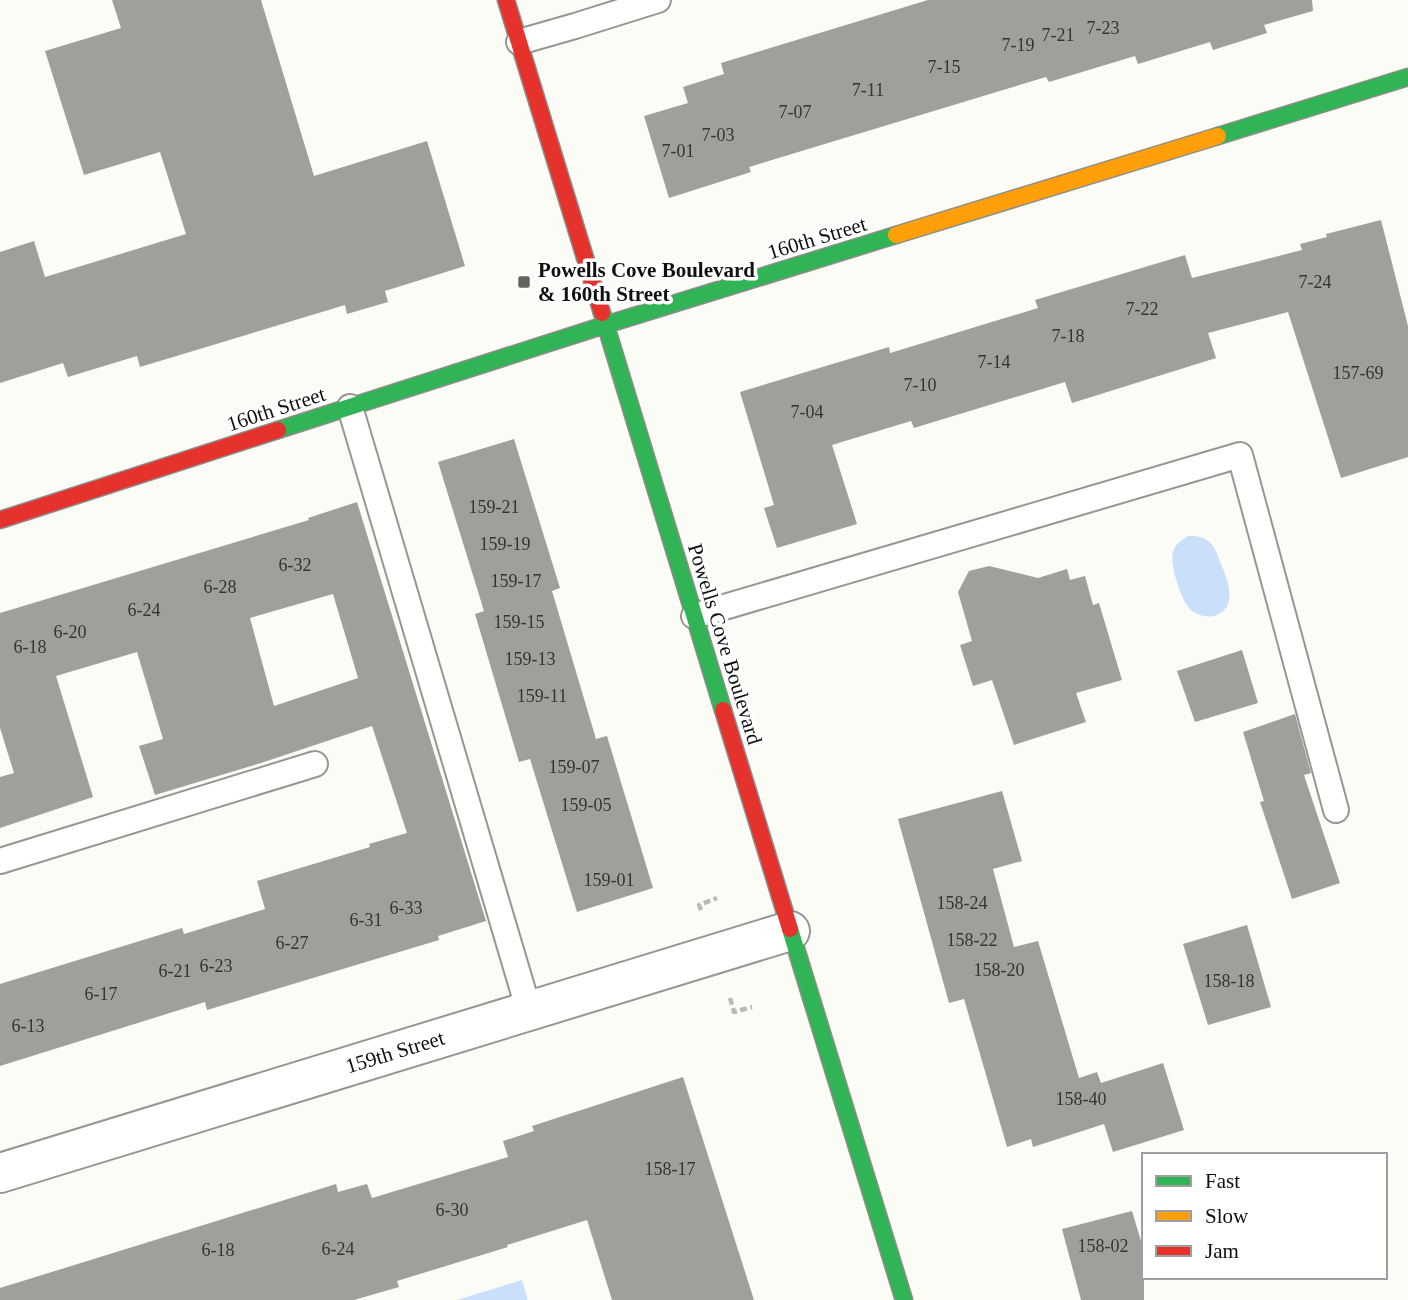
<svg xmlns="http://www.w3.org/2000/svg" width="1408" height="1300" font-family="'Times New Roman',serif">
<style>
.water{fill:#cadff9}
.building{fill:#a09f9b;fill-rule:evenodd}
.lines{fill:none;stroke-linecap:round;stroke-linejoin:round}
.lane-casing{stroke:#969694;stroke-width:28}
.street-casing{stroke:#969694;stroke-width:42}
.fast-casing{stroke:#8d8d8a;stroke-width:19}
.slow-casing{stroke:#8d8d8a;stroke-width:19}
.jam-casing{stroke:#8d8d8a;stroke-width:19}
.path{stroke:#b9b9b8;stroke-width:4.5;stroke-dasharray:7 3.5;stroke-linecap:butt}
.lane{stroke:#fffffe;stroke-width:24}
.street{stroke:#fffffe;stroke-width:38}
.fast{stroke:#30b455;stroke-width:16}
.slow{stroke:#ff9f0a;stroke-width:16}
.jam{stroke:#e5322d;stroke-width:16}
.poi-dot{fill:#636360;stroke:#fff;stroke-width:2.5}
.labels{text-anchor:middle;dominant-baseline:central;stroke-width:7;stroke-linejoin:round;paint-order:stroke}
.number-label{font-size:18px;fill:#343433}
.street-label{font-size:21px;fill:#101010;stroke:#fff}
.poi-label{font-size:21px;font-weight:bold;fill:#101010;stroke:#fff;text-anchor:start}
</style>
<rect width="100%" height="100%" fill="#fcfcf6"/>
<!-- water -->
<g class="water">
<path d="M1188 536C1195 536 1202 536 1208 541 1215 546 1218 556 1221 564 1228 581 1239 608 1214 616 1205 618 1194 614 1189 608 1181 599 1169 563 1173 552 1175 544 1181 541 1188 536Z"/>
<path d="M522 1280 528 1300H457Z"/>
</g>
<!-- building -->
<g class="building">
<path d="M112 0H261L314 176 427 141 465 266 385 291 388 302 347 314 345 305 140 367 137 356 68 377 63 363 0 383V252L34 241 45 277 186 234 160 152 84 175 45 51 121 28Z"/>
<path d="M928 0H1312L1313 11 1264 25 1267 33 1213 50 1210 42 1138 64 1135 56 1049 82 1046 77 749 167 751 172 669 198 644 116 688 103 683 87 724 74 721 63Z"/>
<path d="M1381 220 1408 326V457L1341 478 1288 312 1208 333 1216 358 1072 403 1065 382 914 428 911 421 832 445 857 524 777 548 764 508 774 505 740 392 889 347 890 353 1038 308 1035 300 1185 255 1192 278 1302 250 1300 244 1327 237 1326 234Z"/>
<path d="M514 439 560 588 552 591 596 739 607 736 653 888 577 912 530 759 519 762 475 614 484 611 438 462Z"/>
<path d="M357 502 486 921 438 936 439 940 207 1010 205 1002 0 1066V984L182 928 184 934 265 909 257 881 370 847 369 844 407 833 372 726 264 762 155 795 139 746 163 739 137 652 56 676 93 797 0 828V777L14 773 0 728V613L309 520 308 518ZM333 594 358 678 274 706 250 618Z"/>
<path d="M989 566 1038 578 1067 569 1070 580 1085 576 1093 605 1099 603 1122 680 1076 693 1086 722 1014 745 992 680 973 686 960 645 972 641 958 592 969 571Z"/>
<path d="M1242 650 1258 703 1195 722 1177 671Z"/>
<path d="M1295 714 1311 773 1304 775 1340 883 1292 899 1260 802 1264 801 1243 732Z"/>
<path d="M1002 791 1022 861 993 869 1014 947 1038 941 1079 1078 1097 1072 1101 1083 1163 1063 1184 1130 1113 1152 1104 1124 1033 1147 1031 1139 1007 1147 964 999 949 1003 898 819Z"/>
<path d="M1247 925 1271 1007 1208 1025 1183 944Z"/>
<path d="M683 1077 754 1300H612L587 1220 507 1245 508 1247 397 1281 399 1287 354 1300H0V1288L336 1184 338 1192 367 1184 372 1198 508 1157 503 1141 534 1131 532 1126Z"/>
<path d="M1132 1211 1144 1251V1300H1081L1062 1229Z"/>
</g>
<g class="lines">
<defs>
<g id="lane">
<path d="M519 42 575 26 658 0"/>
<path d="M350 407 529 1011"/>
<path d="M694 616 1240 455 1336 810"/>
<path d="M0 861 315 764"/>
</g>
<path id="street" d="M0 1173 790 931"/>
<g id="fast">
<path d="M1218 136 1408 77"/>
<path d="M602 313 723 710"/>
<path d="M278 430 605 325 896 235"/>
<path d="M790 929 904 1300"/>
</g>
<path id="slow" d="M896 235 1218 136"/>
<g id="jam">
<path d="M506 0 602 313"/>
<path d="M0 520 278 430"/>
<path d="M723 710 790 929"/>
</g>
</defs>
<!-- lane casing -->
<use href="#lane" class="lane-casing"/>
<!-- street casing -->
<use href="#street" class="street-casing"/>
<!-- fast casing -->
<use href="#fast" class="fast-casing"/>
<!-- slow casing -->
<use href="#slow" class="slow-casing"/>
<!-- jam casing -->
<use href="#jam" class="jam-casing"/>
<!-- path -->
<g class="path">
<path d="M701 910 699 905 717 898"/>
<path d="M730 998 734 1012 752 1007"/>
</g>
<!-- lane -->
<use href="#lane" class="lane"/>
<!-- street -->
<use href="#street" class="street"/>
<!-- fast -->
<use href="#fast" class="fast"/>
<!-- slow -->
<use href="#slow" class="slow"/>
<!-- jam -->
<use href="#jam" class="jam"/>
</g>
<!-- markers -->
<rect class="poi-dot" x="517" y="275" width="14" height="14" rx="3.5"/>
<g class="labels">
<!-- number labels -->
<g class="number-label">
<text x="1103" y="28">7-23</text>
<text x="1058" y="35">7-21</text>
<text x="1018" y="45">7-19</text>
<text x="944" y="67">7-15</text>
<text x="868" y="90">7-11</text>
<text x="795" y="112">7-07</text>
<text x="718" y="135">7-03</text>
<text x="678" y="151">7-01</text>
<text x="1315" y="282">7-24</text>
<text x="1142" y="309">7-22</text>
<text x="1068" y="336">7-18</text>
<text x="994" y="362">7-14</text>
<text x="1358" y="373">157-69</text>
<text x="920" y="385">7-10</text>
<text x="807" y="412">7-04</text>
<text x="494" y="507">159-21</text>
<text x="505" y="544">159-19</text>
<text x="295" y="565">6-32</text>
<text x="516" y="581">159-17</text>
<text x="220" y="587">6-28</text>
<text x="144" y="610">6-24</text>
<text x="519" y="622">159-15</text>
<text x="70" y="632">6-20</text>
<text x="30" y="647">6-18</text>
<text x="530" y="659">159-13</text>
<text x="542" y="696">159-11</text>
<text x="574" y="767">159-07</text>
<text x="586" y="805">159-05</text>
<text x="609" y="880">159-01</text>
<text x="962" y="903">158-24</text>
<text x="406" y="908">6-33</text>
<text x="366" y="920">6-31</text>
<text x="972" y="940">158-22</text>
<text x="292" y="943">6-27</text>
<text x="216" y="966">6-23</text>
<text x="999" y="970">158-20</text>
<text x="175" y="971">6-21</text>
<text x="1229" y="981">158-18</text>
<text x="101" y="994">6-17</text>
<text x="28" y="1026">6-13</text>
<text x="1081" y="1099">158-40</text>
<text x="670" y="1169">158-17</text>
<text x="452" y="1210">6-30</text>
<text x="1103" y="1246">158-02</text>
<text x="338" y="1249">6-24</text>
<text x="218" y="1250">6-18</text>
</g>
<!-- street labels -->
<g class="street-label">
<text transform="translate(817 238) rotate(-17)">160th Street</text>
<text transform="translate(276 409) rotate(-18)">160th Street</text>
<text transform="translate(725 644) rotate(73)">Powells Cove Boulevard</text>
<text transform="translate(395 1052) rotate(-17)">159th Street</text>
</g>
<!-- poi labels -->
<g class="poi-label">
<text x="538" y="270">Powells Cove Boulevard<tspan x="538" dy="24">&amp; 160th Street</tspan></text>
</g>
</g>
<!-- legend -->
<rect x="1142" y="1153" width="245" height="126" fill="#ffffff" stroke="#9f9f9f" stroke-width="2"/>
<rect x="1156" y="1176" width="35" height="10" fill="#30b455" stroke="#9f9f9f" stroke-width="2"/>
<text x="1205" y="1188" font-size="21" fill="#101010">Fast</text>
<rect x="1156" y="1211" width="35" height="10" fill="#ff9f0a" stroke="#9f9f9f" stroke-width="2"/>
<text x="1205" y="1223" font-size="21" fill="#101010">Slow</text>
<rect x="1156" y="1246" width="35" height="10" fill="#e5322d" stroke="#9f9f9f" stroke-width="2"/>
<text x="1205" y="1258" font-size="21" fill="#101010">Jam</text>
</svg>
